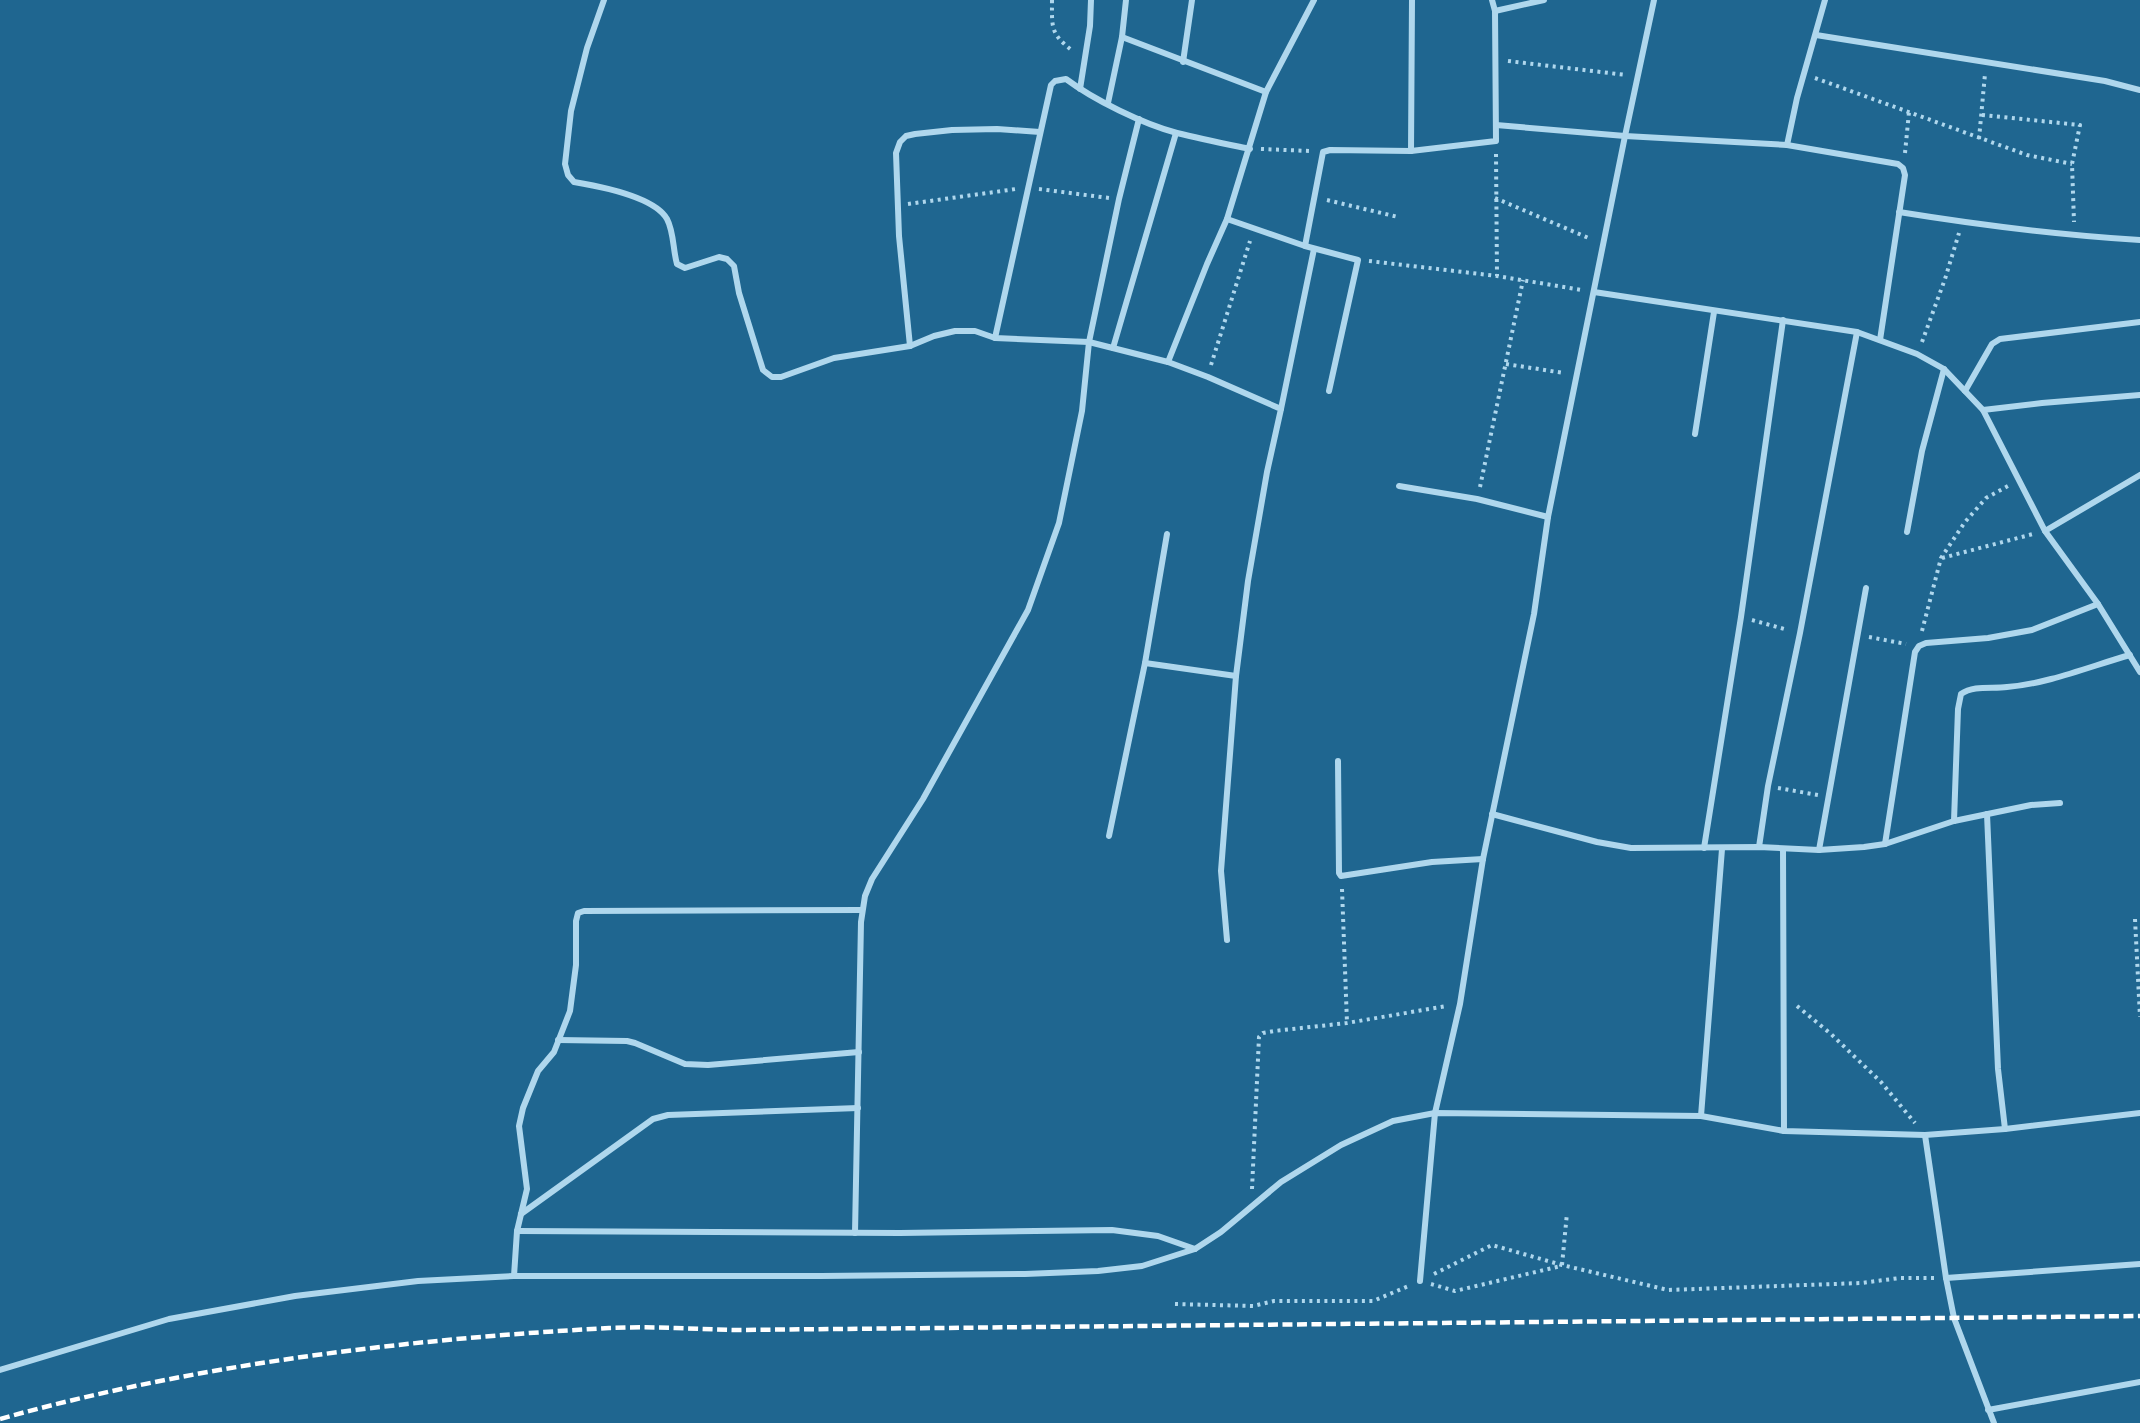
<svg xmlns="http://www.w3.org/2000/svg" width="2140" height="1423" font-family="'Noto Sans',sans-serif">
<style>
.lines{fill:none;stroke-linecap:round;stroke-linejoin:round}
.path{stroke:#afd7ed;stroke-width:4;stroke-dasharray:3 4.5;stroke-linecap:butt}
.minor{stroke:#afd7ed;stroke-width:6}
.rail{stroke:#fff;stroke-width:4.5;stroke-dasharray:10 4.5;stroke-linecap:butt}
</style>
<rect width="100%" height="100%" fill="#1f6690"/>
<g class="lines">
<!-- path -->
<g class="path">
<path d="M1052 0C1052 27 1050 34 1073 51"/>
<path d="M1508 61 1626 75"/>
<path d="M1815 78 2027 155 2072 164"/>
<path d="M1982 115 2080 125 2072 164 2074 222"/>
<path d="M1979 139 1985 74"/>
<path d="M1261 149 1310 151"/>
<path d="M1905 153 1909 112"/>
<path d="M1496 154 1497 276"/>
<path d="M1039 189 1109 198"/>
<path d="M1495 198 1591 239"/>
<path d="M1327 200 1398 217"/>
<path d="M908 204 1016 189"/>
<path d="M1369 261 1497 276 1582 290"/>
<path d="M1922 342 1945 279 1959 233"/>
<path d="M1506 364 1564 373"/>
<path d="M1211 365 1250 241"/>
<path d="M1480 487 1523 280"/>
<path d="M1942 558 2033 534"/>
<path d="M1752 620 1788 630"/>
<path d="M1922 631 1941 558 1965 522 1986 498 2008 486"/>
<path d="M1869 637 1906 644"/>
<path d="M1778 788 1818 795"/>
<path d="M1342 889 1347 1023"/>
<path d="M2135 919 2140 1017"/>
<path d="M1797 1006 1831 1034 1881 1082 1915 1123"/>
<path d="M1252 1189 1259 1037 1263 1033 1274 1031 1347 1023 1447 1006"/>
<path d="M1562 1265 1567 1213"/>
<path d="M1434 1274 1492 1245 1562 1265 1668 1290 1861 1283 1900 1278H1935"/>
<path d="M1431 1284 1455 1291 1561 1266"/>
<path d="M1175 1304 1253 1306 1274 1301H1373L1411 1285"/>
</g>
<!-- minor -->
<g class="minor">
<path d="M604 0 587 48 571 111 565 164 568 175 574 182C598 186 654 196 667 219 674 232 673 251 677 264L685 268 719 257 727 259 734 266 739 293 763 370 772 377H781L834 358 910 346 934 336 955 331H975L995 338 1089 342 1168 362 1208 377 1281 409 1267 472 1248 581 1236 676 1221 871 1227 940"/>
<path d="M1495 11 1544 0"/>
<path d="M1816 35 2105 81 2140 90"/>
<path d="M1122 37 1266 92"/>
<path d="M1183 62 1192 0"/>
<path d="M1080 89 1090 26 1091 0"/>
<path d="M1108 103 1122 37 1126 0"/>
<path d="M1496 125 1625 136 1787 145 1898 164 1903 168 1905 175 1880 340"/>
<path d="M1787 145 1797 98 1825 0"/>
<path d="M1411 151 1412 0"/>
<path d="M1899 212C1979 225 2059 235 2140 240"/>
<path d="M1227 219 1305 246 1358 260 1329 391"/>
<path d="M1305 246 1323 152 1330 150 1411 151 1496 141 1495 11 1492 0"/>
<path d="M1594 292 1857 332 1917 354 1944 369 1983 410 2045 531 2098 604 2140 672"/>
<path d="M995 338 1051 85 1055 81 1066 79C1094 100 1143 124 1177 133 1201 139 1226 144 1250 149"/>
<path d="M910 346 899 236 896 153 900 142 906 136 915 134 952 130 997 129 1040 132"/>
<path d="M1113 348 1176 133"/>
<path d="M1168 362 1207 264 1227 219 1266 92 1314 0"/>
<path d="M1965 391 1992 344 2000 339 2140 322"/>
<path d="M1281 409 1314 249"/>
<path d="M1983 410 2042 403 2140 395"/>
<path d="M1695 434 1714 312"/>
<path d="M1399 486 1477 499 1548 517"/>
<path d="M2045 531 2140 475"/>
<path d="M1907 532 1922 451 1944 369"/>
<path d="M1145 663 1236 676"/>
<path d="M1338 761 1339 873 1341 876 1432 862 1483 859"/>
<path d="M1492 814 1597 842 1631 848 1759 847 1819 850 1864 847 1885 844 1954 821 2031 805 2060 803"/>
<path d="M1987 814 1998 1069 2005 1129"/>
<path d="M1954 821 1958 709 1961 694C1974 685 1992 689 2007 687 2047 684 2091 666 2130 655"/>
<path d="M1109 836 1145 663 1167 534"/>
<path d="M1885 844 1915 652 1919 646 1926 643 1988 638 2032 630 2098 604"/>
<path d="M1759 847 1768 786 1800 633 1857 332"/>
<path d="M1704 848 1741 617 1783 320"/>
<path d="M1783 849 1784 1131"/>
<path d="M1819 850 1866 588"/>
<path d="M558 1040 627 1041 635 1043 685 1064 708 1065 859 1052"/>
<path d="M1701 1116 1722 849"/>
<path d="M1925 1135 1946 1278 1954 1318 1994 1423"/>
<path d="M521 1214 653 1119 668 1115 858 1108"/>
<path d="M517 1231 900 1233 1112 1230 1158 1236 1195 1249"/>
<path d="M855 1233 861 922 865 896 872 879 923 799 1028 610 1059 523 1082 411 1089 342 1119 199 1139 119"/>
<path d="M514 1276 517 1231 527 1189 519 1126 523 1108 538 1071 554 1052 570 1011 576 965V921L578 913 584 911 862 910"/>
<path d="M1946 1278 2140 1264"/>
<path d="M1420 1281 1435 1113 1460 1004 1483 859 1534 614 1548 517 1625 136 1654 0"/>
<path d="M0 1370 169 1319 295 1296 418 1281 514 1276H821L1025 1274 1098 1271 1142 1266 1195 1249 1221 1232 1281 1182 1341 1145 1393 1121 1435 1113 1701 1116 1784 1131 1925 1135 2005 1129 2140 1113"/>
<path d="M1988 1410 2140 1382"/>
</g>
<!-- rail -->
<path class="rail" d="M0 1419C196 1364 407 1339 609 1328 651 1326 694 1329 736 1330L2140 1316"/>
</g>
</svg>
